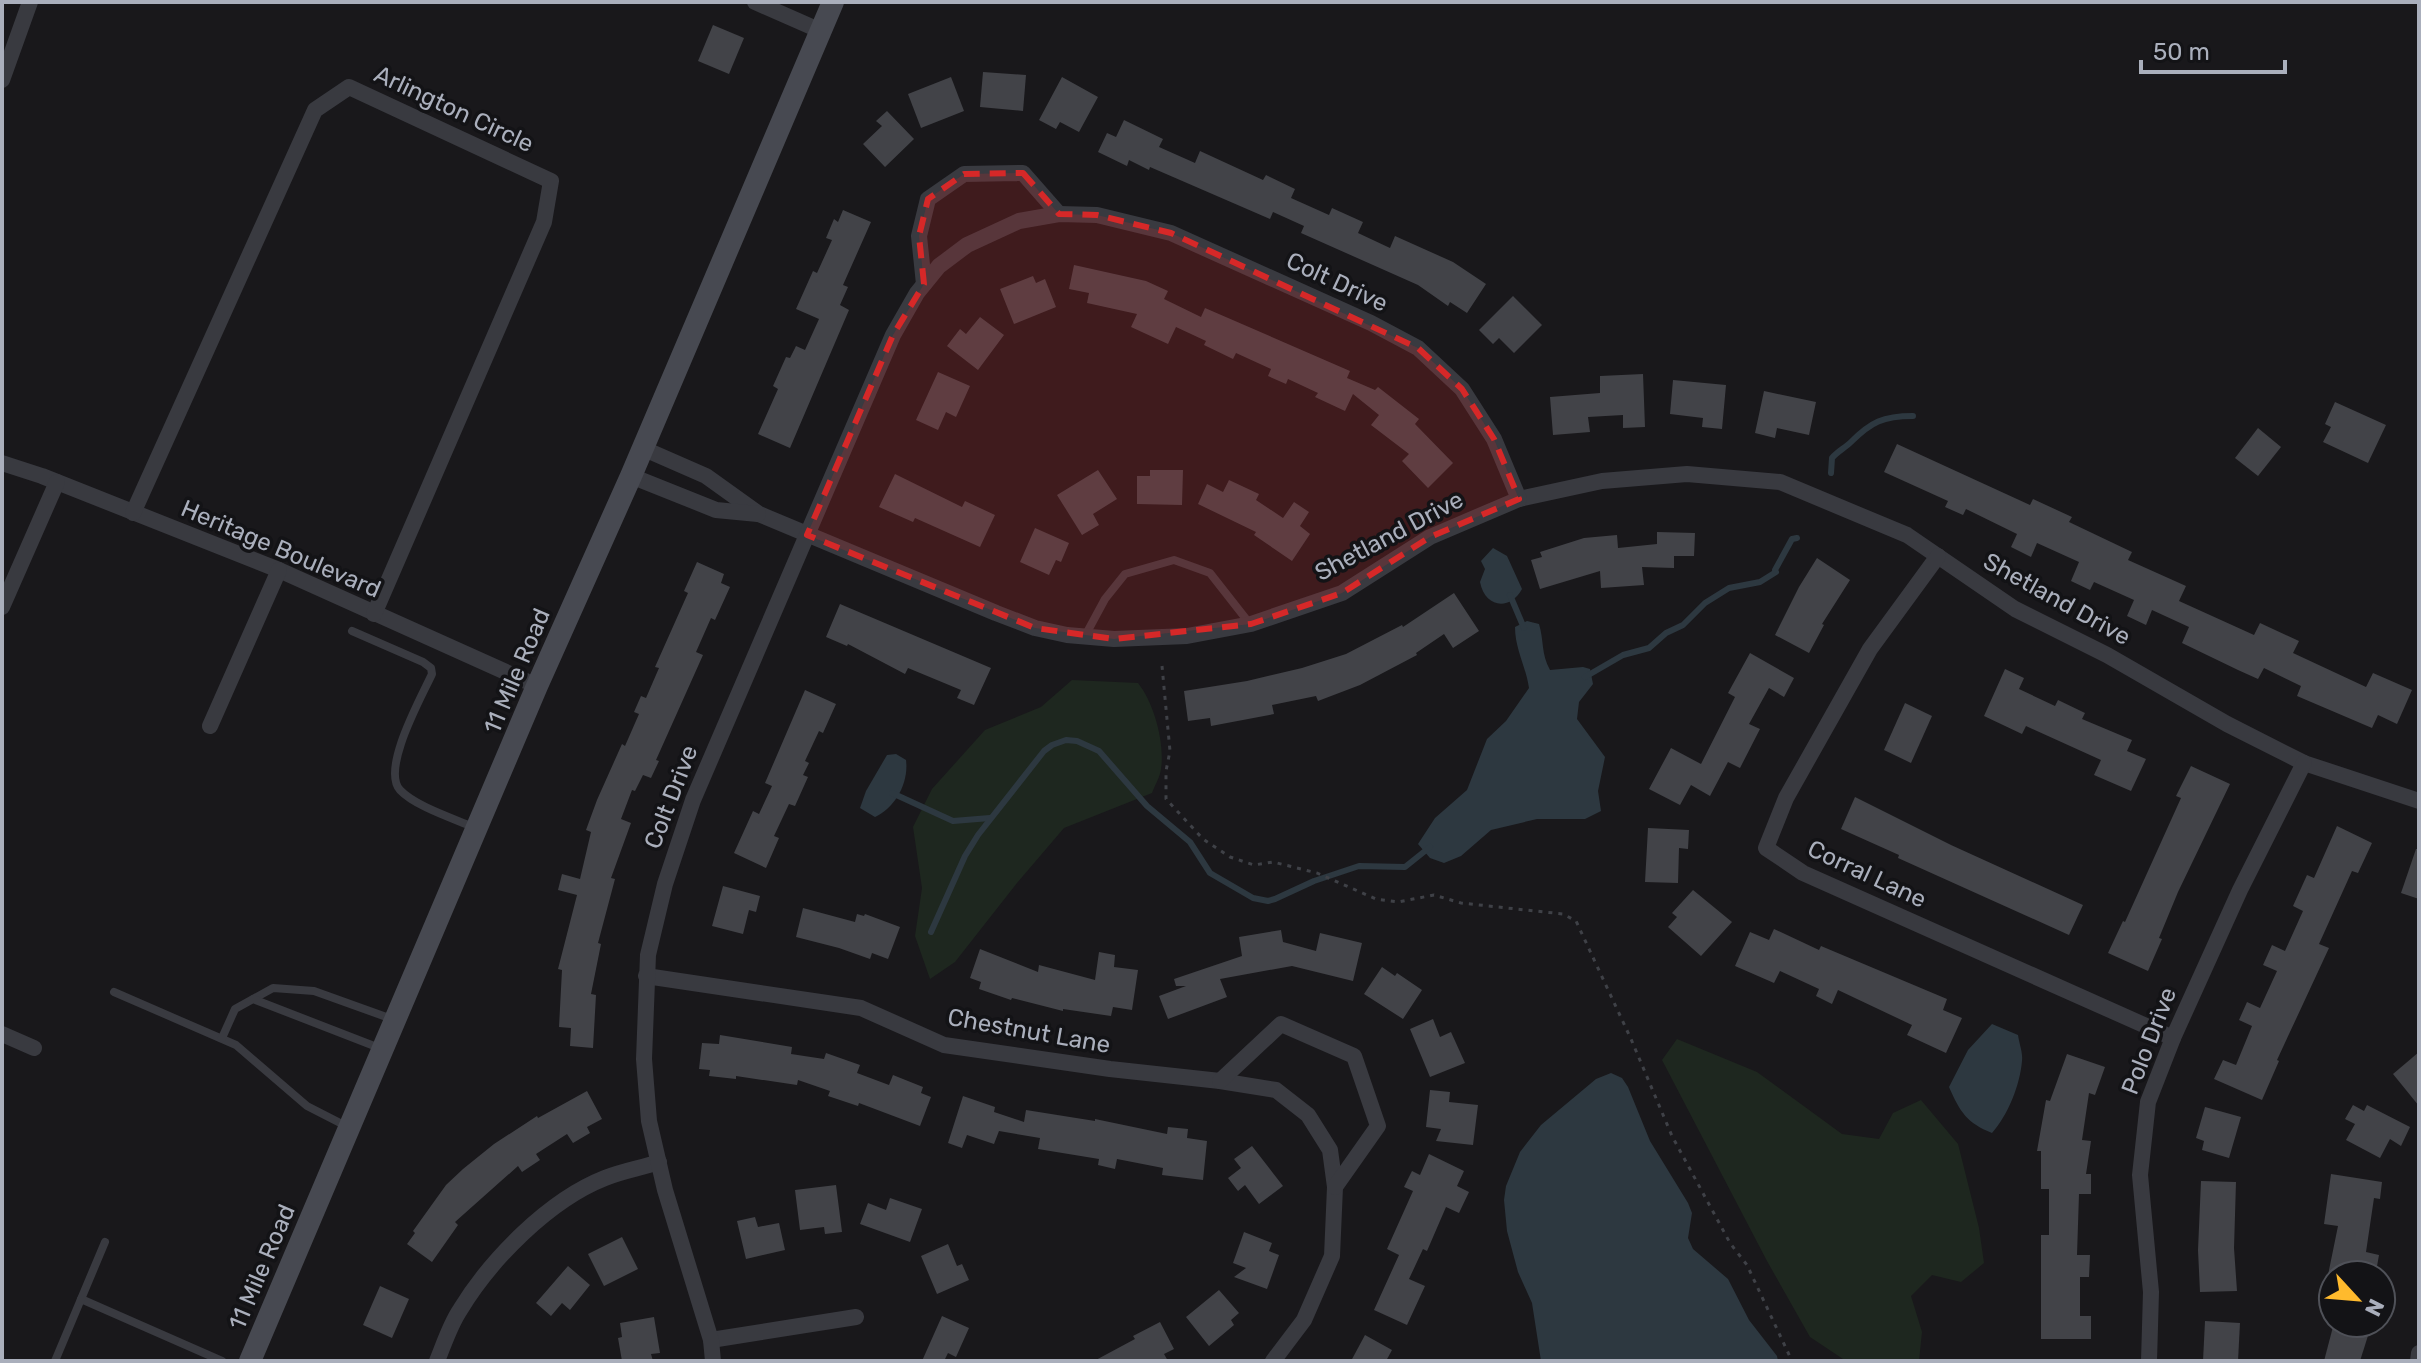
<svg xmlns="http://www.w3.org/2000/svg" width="2421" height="1363" font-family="Rubik,sans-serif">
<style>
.green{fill:#1e271f}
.water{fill:#2d3840}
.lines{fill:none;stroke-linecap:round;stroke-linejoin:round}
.stream{stroke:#2d3840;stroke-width:6}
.building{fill:#424348}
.path{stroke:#3f4147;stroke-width:3;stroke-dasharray:4 6;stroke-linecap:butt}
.lane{stroke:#393a40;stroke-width:8}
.street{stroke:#393a40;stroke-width:16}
.secondary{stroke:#474951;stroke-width:22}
.marked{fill:#d62828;fill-opacity:0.2;stroke:#d62828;stroke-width:6;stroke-dasharray:16 10;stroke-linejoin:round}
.labels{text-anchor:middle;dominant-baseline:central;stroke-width:7;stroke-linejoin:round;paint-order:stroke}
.street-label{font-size:24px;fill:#aaafbc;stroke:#131316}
</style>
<rect width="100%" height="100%" fill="#19181b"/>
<!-- green -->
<g class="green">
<path d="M1072 680 1138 683C1154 703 1165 743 1161 769 1160 777 1155 785 1152 793L1064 828 1017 883 955 962 930 979 915 936 922 888 913 827 932 789 985 730 1041 707Z"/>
<path d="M1677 1039 1757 1072 1842 1134 1879 1139 1893 1113 1921 1100 1958 1144 1979 1228 1984 1263 1961 1282 1932 1275 1911 1296 1922 1332 1919 1361H1846L1810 1337 1767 1261 1662 1060Z"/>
</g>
<!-- water -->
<g class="water">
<path d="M1493 548 1507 556 1522 589C1510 611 1485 608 1480 582L1485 569 1481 561Z"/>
<path d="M1527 621 1539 624C1544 640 1541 654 1550 670L1583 667 1590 669 1593 684 1579 702 1577 719 1605 757 1598 791 1601 811 1585 819H1537L1491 830 1461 856 1444 863 1430 858 1418 844 1435 818 1467 790 1487 739 1506 721 1529 688C1526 667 1515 649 1515 627Z"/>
<path d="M896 754 906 760C909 783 895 808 875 817L860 808 866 791 887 755Z"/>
<path d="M1992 1024 2018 1035C2019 1043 2023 1053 2022 1061 2020 1085 2008 1115 1992 1133 1967 1123 1960 1112 1949 1087L1968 1050Z"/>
<path d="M1611 1073 1622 1078 1628 1087 1650 1141 1688 1203 1692 1213 1688 1238 1693 1249 1728 1279 1749 1320 1777 1356 1778 1361H1541L1532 1303 1518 1272 1507 1231 1504 1200 1506 1186 1520 1152 1541 1125 1596 1079Z"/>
</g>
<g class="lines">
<!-- stream -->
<g class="stream">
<path d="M1831 473 1832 458C1838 451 1845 448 1851 442 1871 422 1883 416 1913 416"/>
<path d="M1510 595 1524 628"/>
<path d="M1585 677 1623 655 1649 648 1666 633 1683 625 1705 603 1729 588 1760 582 1776 572 1775 570 1792 539 1797 538"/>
<path d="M892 793 953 821 990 818"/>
<path d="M931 932 965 856 978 835 1044 751 1052 745 1066 740 1077 741 1099 751 1147 806 1190 842 1210 873 1253 898 1268 901 1275 899 1314 881 1359 866 1405 867 1430 847"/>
</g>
</g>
<!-- building -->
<g class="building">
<path d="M713 25 744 38 729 74 698 61Z"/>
<path d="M983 72 1026 75 1023 111 980 107Z"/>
<path d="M951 77 964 111 921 128 908 94Z"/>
<path d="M1062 77 1098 97 1079 132 1060 122 1056 129 1039 120Z"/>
<path d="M887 111 914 139 885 167 863 144 882 126 876 121Z"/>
<path d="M1124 120 1163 139 1159 147 1195 163 1200 151 1263 180 1266 175 1295 189 1291 198 1329 215 1332 208 1363 222 1358 233 1390 248 1395 236 1453 262 1486 284 1467 313 1450 302 1448 306 1418 285 1301 233 1304 226 1273 212 1270 219 1150 167 1149 170 1129 160 1127 166 1098 152 1107 133 1116 137Z"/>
<path d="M843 210 871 222 843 285 848 287 840 305 849 310 790 448 758 434 778 389 773 386 786 357 790 358 796 346 805 350 819 319 796 309 813 271 817 273 832 240 826 238 834 219 838 222Z"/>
<path d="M1074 265 1146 281 1168 291 1164 299 1201 317 1205 308 1350 371 1347 378 1375 390 1378 387 1419 419 1415 424 1453 463 1428 488 1402 461 1409 454 1371 425 1379 415 1353 394 1345 411 1315 397 1318 393 1288 379 1286 384 1268 376 1271 369 1236 353 1233 359 1204 345 1206 341 1176 327 1168 344 1131 327 1137 314 1087 303 1089 293 1069 289Z"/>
<path d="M1033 276 1036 283 1045 279 1056 307 1014 324 1000 289Z"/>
<path d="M1513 296 1542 325 1514 353 1499 338 1493 344 1479 330Z"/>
<path d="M980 317 1004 335 978 370 947 346 960 329 966 334Z"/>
<path d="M938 372 970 386 956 417 946 412 938 430 916 420Z"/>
<path d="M1643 374 1645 427 1623 428V415L1588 417 1590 432 1553 435 1550 397 1600 393V376Z"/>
<path d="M1673 380 1726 385 1722 429 1702 427 1703 418 1670 414Z"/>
<path d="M1764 391 1816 402 1809 435 1777 428 1775 438 1755 433Z"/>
<path d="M2335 402 2386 425 2368 463 2323 442 2331 427 2325 424Z"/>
<path d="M2258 428 2281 447 2258 476 2235 458Z"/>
<path d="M1897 444 2030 505 2033 499 2072 517 2069 522 2132 552 2128 560 2186 586 2179 601 2254 635 2260 623 2299 641 2293 653 2366 687 2373 673 2412 690 2397 724 2378 715 2372 728 2297 696 2301 686 2264 668 2258 679 2238 670 2182 643 2189 627 2152 610 2146 625 2127 616 2134 600 2094 582 2090 590 2071 581 2079 562 2037 543 2031 557 2011 547 2017 534 1966 509 1963 515 1945 507 1948 501 1884 472Z"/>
<path d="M1098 470 1117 499 1093 514 1099 525 1082 535 1057 495Z"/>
<path d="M1150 470H1183L1182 505 1137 504V476H1150Z"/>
<path d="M895 474 962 507 965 501 995 515 980 547 915 518 913 522 879 507Z"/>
<path d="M1229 480 1259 494 1256 500 1283 518 1294 502 1309 512 1300 526 1310 534 1292 561 1254 535 1256 532 1198 504 1207 484 1223 492Z"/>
<path d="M1035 528 1069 543 1061 562 1056 560 1049 575 1020 562Z"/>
<path d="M1657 532 1695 533 1694 556H1674V568L1642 567 1644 585 1601 588 1600 571 1540 589 1531 560 1542 557 1540 552 1584 538 1617 535 1618 548 1657 544Z"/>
<path d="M1817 558 1850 580 1822 624 1824 625 1809 653 1775 635 1799 587Z"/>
<path d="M697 562 724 574 721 583 730 587 715 620 711 618 696 652 703 655 656 760 659 761 651 778 643 775 635 791 632 790 621 819 631 823 611 878 615 879 598 943 601 944 591 994 596 995 593 1048 570 1046 571 1028 559 1027 562 970 558 969 577 895 558 890 562 874 580 879 591 832 586 830 597 800 622 744 625 746 639 714 634 712 641 696 646 698 659 668 655 667 688 593 684 591Z"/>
<path d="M1454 593 1479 631 1453 648 1444 634 1416 653 1417 655 1360 685 1318 701 1316 696 1272 705 1274 714 1211 726 1210 718 1188 721 1184 691 1247 681 1302 668 1346 654 1402 625 1403 627Z"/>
<path d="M840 604 991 668 974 705 957 698 961 690 908 668 905 674 848 644 847 646 826 637Z"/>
<path d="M1750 653 1794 678 1784 697 1769 688 1749 724 1760 729 1740 768 1728 762 1710 796 1691 785 1680 805 1649 789 1671 748 1701 764 1735 697 1728 693Z"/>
<path d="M2005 669 2024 678 2019 689 2055 706 2058 700 2085 713 2082 719 2132 740 2127 751 2146 759 2131 791 2094 775 2101 760 2026 726 2022 734 1984 716Z"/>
<path d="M805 690 836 704 823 733 819 731 805 761 809 763 803 775 808 777 795 806 789 804 774 836 779 838 766 868 734 853 753 811 759 814 772 786 765 783Z"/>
<path d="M1905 703 1932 716 1911 763 1884 750Z"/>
<path d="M2191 766 2230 784 2178 892 2159 938 2162 939 2148 971 2108 953 2123 921 2125 922 2181 798 2176 796Z"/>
<path d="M1855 797 1951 845 2083 905 2069 935 1898 858 1899 855 1841 829Z"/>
<path d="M2337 826 2372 843 2358 873 2352 871 2319 944 2329 948 2277 1060 2279 1061 2262 1100 2214 1079 2223 1060 2236 1065 2252 1026 2239 1020 2247 1002 2260 1008 2277 971 2263 965 2272 945 2285 951 2303 911 2293 906 2307 875 2314 878Z"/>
<path d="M1648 828 1689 830 1688 849 1679 848 1678 883 1645 882Z"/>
<path d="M2416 849H2419V899L2401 893Z"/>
<path d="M723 886 760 896 756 912 749 910 743 934 712 926Z"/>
<path d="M1693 890 1732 922 1701 956 1668 927 1677 917 1672 913Z"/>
<path d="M803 908 855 922 857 914 864 916 865 914 900 927 888 959 872 953 870 959 839 948 796 937Z"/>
<path d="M1774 929 1819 950 1821 946 1947 999 1943 1010 1962 1018 1946 1053 1907 1035 1912 1025 1838 990 1832 1004 1816 996 1819 989 1780 971 1774 983 1735 966 1750 932 1769 940Z"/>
<path d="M1281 930 1283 942 1316 951 1320 933 1362 943 1353 981 1292 966 1220 979 1227 997 1168 1019 1159 996 1186 986H1176L1174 979 1242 956 1239 937Z"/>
<path d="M980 949 1038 972 1039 965 1095 980 1099 952 1115 955 1114 967 1138 970 1132 1010 1113 1007 1111 1016 1063 1009V1011L1012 998 1011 1000 979 989 981 982 970 978Z"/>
<path d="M1382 967 1395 976 1397 973 1422 990 1403 1019 1364 994Z"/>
<path d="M1433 1019 1440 1037 1451 1032 1465 1063 1430 1077 1410 1029Z"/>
<path d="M720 1035 792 1047 791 1054 824 1059 826 1053 860 1065 857 1073 889 1085 893 1075 923 1087 921 1093 931 1097 920 1126 859 1103 858 1106 828 1096 830 1091 798 1080 797 1085 736 1076V1079L709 1076 710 1070 699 1069 702 1043 719 1044Z"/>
<path d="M2419 1052V1106L2393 1074Z"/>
<path d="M2067 1054 2105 1067 2095 1095 2089 1093 2082 1140 2091 1141 2086 1174H2091V1194H2079L2077 1255H2090L2089 1277H2080V1316H2091V1339H2041V1235H2049V1189H2041V1151H2037L2046 1100 2050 1101Z"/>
<path d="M1430 1090 1450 1092 1449 1102 1478 1105 1473 1145 1436 1141 1441 1129 1426 1127Z"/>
<path d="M587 1091 602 1119 587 1127 590 1133 573 1143 567 1134 536 1154 540 1160 522 1172 518 1166 455 1222 458 1225 432 1262 407 1244 415 1233 413 1231 446 1185 463 1169 494 1144 537 1116 538 1118Z"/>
<path d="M963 1096 995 1107 994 1112 1024 1122 1026 1110 1095 1121V1119L1167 1134 1168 1127 1188 1129 1187 1138 1207 1141 1203 1180 1162 1175 1163 1168 1117 1159 1115 1169 1098 1165 1099 1159 1038 1149 1040 1138 999 1131 994 1144 967 1135 962 1148 948 1143Z"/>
<path d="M2353 1105 2364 1111 2367 1105 2410 1127 2401 1146 2390 1139 2380 1158 2346 1140 2355 1124 2345 1119Z"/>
<path d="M2205 1107 2241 1117 2229 1158 2202 1150 2204 1141 2196 1138Z"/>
<path d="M1252 1146 1283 1186 1259 1204 1245 1185 1238 1191 1228 1178 1241 1168 1234 1159Z"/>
<path d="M1429 1154 1464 1171 1457 1186 1469 1192 1459 1213 1446 1207 1427 1251 1423 1249 1409 1279 1425 1286 1407 1325 1374 1310 1399 1255 1387 1249 1413 1191 1404 1187 1412 1171 1420 1175Z"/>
<path d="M2331 1174 2382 1182 2380 1199 2374 1198 2366 1252 2379 1255 2376 1272 2368 1270 2367 1275H2328L2338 1226 2324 1224Z"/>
<path d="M2201 1181 2236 1182 2234 1248 2237 1291 2200 1292 2198 1250Z"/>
<path d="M836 1185 842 1232 825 1234 824 1227 800 1230 795 1190Z"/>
<path d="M890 1198 922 1209 910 1242 860 1224 868 1203 886 1210Z"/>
<path d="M755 1217 758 1227 779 1223 785 1250 746 1259 737 1221Z"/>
<path d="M1244 1232 1272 1243 1269 1251 1279 1255 1267 1289 1234 1277 1246 1268 1233 1263Z"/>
<path d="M622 1237 638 1269 604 1286 588 1254Z"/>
<path d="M948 1244 957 1266 962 1264 969 1280 937 1294 921 1256Z"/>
<path d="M568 1266 590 1285 570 1310 562 1303 551 1316 536 1303Z"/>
<path d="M380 1286 409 1299 392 1338 363 1325Z"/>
<path d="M1219 1290 1239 1313 1231 1320 1234 1325 1209 1346 1186 1317Z"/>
<path d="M942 1316 969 1328 956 1357 948 1353 944 1361H922Z"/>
<path d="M654 1317 660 1353 651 1354 653 1361H622L618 1338 622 1337 620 1323Z"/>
<path d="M2205 1321 2240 1323 2238 1361H2203Z"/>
<path d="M1160 1322 1174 1349 1164 1354 1168 1361H1094L1135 1339 1133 1336Z"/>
<path d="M2334 1323H2372L2360 1361H2324Z"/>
<path d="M1365 1335 1392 1350 1386 1361H1351Z"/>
</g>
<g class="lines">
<!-- path -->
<path class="path" d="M1162 666 1170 751 1166 771V799L1203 839 1230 857 1254 865 1273 862 1317 873 1376 899 1398 902 1434 895 1461 903 1563 914 1576 921 1631 1039 1672 1136 1730 1243 1747 1265 1792 1361"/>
<!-- lane -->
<g class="lane">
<path d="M352 631 423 662 431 668 432 674C421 698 381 769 400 790 415 806 452 818 473 827"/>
<path d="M1085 636 1105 599 1125 574 1174 560 1210 573 1250 624"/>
<path d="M114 992 236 1045 307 1106 346 1126"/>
<path d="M253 999 273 988 314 991 392 1019"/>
<path d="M222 1038 235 1009 253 999 382 1049"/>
<path d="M81 1299 222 1361"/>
<path d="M55 1361 105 1242"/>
</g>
<!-- street -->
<g class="street">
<path d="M755 2 821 31"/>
<path d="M2 80 30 2"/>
<path d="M924 284 919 236 928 199 964 174 1023 173 1059 214"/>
<path d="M642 448 706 476 759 514 996 613 1035 628 1067 635 1114 639 1187 636 1251 624 1342 593 1430 537 1519 499 1602 481 1687 474 1780 482 1907 535 2015 609 2107 655 2227 724 2304 763 2419 801"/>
<path d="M2 463 42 476 279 570 537 686"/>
<path d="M631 476 716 510 758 514"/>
<path d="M133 513 315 110 349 87 551 181 544 222 374 614"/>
<path d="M1938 556 1870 649 1786 798 1766 848 1803 873 2173 1038"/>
<path d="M2 607 57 482"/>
<path d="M210 726 279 570"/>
<path d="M646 976 861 1008 944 1045 1110 1069 1220 1081 1276 1090 1308 1115 1330 1150 1335 1187 1332 1256 1304 1320 1273 1361"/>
<path d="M2 1034 34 1048"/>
<path d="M1220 1081 1281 1024 1354 1056 1378 1126 1335 1187"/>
<path d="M711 1340 856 1317"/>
<path d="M437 1361C444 1344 450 1325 460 1310 491 1259 549 1200 605 1178 622 1171 641 1168 659 1162"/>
<path d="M713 1361 711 1340 665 1190 649 1121 644 1059 648 955 665 884 693 800 893 335 917 293 939 266 967 245 1019 221 1059 214 1097 215 1171 233 1371 323 1418 348 1462 389 1494 439 1519 499"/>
<path d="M2149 1361 2151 1292 2140 1175 2148 1102 2173 1038 2240 890 2304 763"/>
<path d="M2418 1361 2419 1353"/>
</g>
<!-- secondary -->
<path class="secondary" d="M250 1361 537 686 631 476 833 2"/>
</g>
<!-- marked area -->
<path class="marked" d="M1023 173 1059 214 1097 215 1171 233 1418 348 1462 389 1494 439 1519 499 1430 537 1342 593 1251 624 1114 639 1035 628 807 535 893 335 924 284 919 236 928 199 964 174Z"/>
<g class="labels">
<!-- street labels -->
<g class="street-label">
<text transform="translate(454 109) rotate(25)">Arlington Circle</text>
<text transform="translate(1337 282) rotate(25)">Colt Drive</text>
<text transform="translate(1389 536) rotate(-28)">Shetland Drive</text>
<text transform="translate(281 549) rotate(23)">Heritage Boulevard</text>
<text transform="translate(2057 599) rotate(29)">Shetland Drive</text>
<text transform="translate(517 671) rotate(-67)">11 Mile Road</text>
<text transform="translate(671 797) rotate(-69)">Colt Drive</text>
<text transform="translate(1867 874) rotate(25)">Corral Lane</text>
<text transform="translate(1029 1031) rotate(10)">Chestnut Lane</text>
<text transform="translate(2149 1041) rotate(-69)">Polo Drive</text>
<text transform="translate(262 1267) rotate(-67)">11 Mile Road</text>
</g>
</g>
<!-- border -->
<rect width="2421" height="1363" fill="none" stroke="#aaafbc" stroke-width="8"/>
<!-- north arrow -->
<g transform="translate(2357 1299) rotate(116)"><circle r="38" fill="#131316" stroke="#4f5158" stroke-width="2"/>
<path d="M0-6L14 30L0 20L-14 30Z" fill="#ffba2d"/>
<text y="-12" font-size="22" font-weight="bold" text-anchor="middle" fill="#aaafbc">N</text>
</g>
<!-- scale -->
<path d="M2141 60v12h144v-12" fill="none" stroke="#aaafbc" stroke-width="4"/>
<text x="2153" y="60" font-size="24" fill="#aaafbc" stroke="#131316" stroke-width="6" paint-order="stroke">50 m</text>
</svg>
